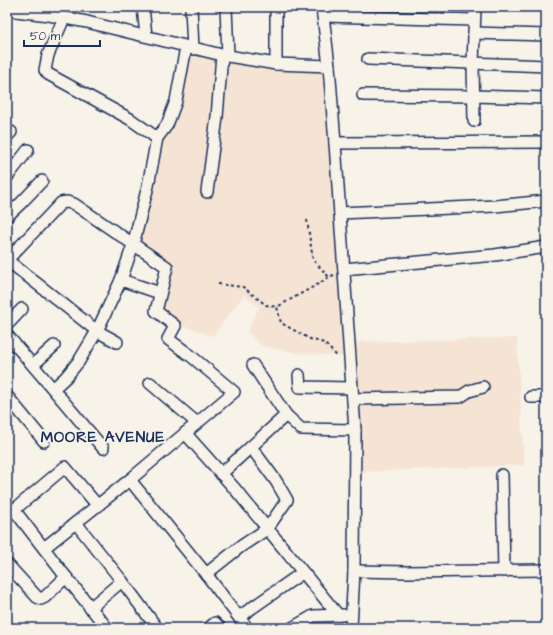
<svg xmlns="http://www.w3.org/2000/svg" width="553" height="635" font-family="'Architects Daughter',sans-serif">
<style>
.built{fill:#f5e4d3}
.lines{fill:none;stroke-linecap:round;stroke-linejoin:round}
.minor-casing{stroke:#1b2f5e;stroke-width:14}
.path{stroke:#1b2f5e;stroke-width:2;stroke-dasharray:3 3;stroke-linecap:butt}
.minor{stroke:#f7f3e8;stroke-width:11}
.labels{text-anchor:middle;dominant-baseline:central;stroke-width:4;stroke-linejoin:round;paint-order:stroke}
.district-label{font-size:15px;font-weight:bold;letter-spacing:1px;fill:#1b2f5e;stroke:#f7f3e8}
</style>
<rect width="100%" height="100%" fill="#f7f3e8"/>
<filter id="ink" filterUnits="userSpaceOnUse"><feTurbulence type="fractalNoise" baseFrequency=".025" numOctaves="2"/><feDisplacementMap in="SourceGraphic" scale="8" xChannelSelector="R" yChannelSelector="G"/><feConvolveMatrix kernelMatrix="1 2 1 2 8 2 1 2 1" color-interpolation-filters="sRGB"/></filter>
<g filter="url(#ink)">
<!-- built -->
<g class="built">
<path d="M188 50 327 67 348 357 298 353 262 346 247 332 259 307 244 295 213 336 177 324 159 309 170 266 137 247 160 140 179 110Z"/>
<path d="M517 338 524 465 362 472 354 342Z"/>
</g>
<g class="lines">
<defs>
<g id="minor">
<path d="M143 7 146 36"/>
<path d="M191 7 193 49"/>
<path d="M226 7 228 56"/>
<path d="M322 7 329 66 335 143 355 430 354 571 351 628"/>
<path d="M7 10 49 15 87 22 222 55 276 64 329 66"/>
<path d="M323 16 474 20"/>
<path d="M64 18 48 55 45 70 48 74 130 119 157 138"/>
<path d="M474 33 546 35"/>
<path d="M368 59 546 66"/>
<path d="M276 64V7"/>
<path d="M363 95 473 96 546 98"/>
<path d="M474 121 473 64 475 7"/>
<path d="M7 136 11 132"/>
<path d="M335 143 546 142"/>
<path d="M7 177 28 150"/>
<path d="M207 192 217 117 222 55"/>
<path d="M340 213 495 206 546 201"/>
<path d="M7 216 21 203 42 181"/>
<path d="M7 260 61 203 67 202 74 204 167 267 156 311 175 326 168 339 191 356 234 392 132 478 44 548"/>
<path d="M7 260 97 331 117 342"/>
<path d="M344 269 495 255 546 247"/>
<path d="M121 280 160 293"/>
<path d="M7 325 22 309"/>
<path d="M7 335 53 389"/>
<path d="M33 365 54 346"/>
<path d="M253 365 286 415 301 429 355 430"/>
<path d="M299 375 300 387 352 388"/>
<path d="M150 383 197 423"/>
<path d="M7 396 44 441"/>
<path d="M531 397H546"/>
<path d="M353 399 460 397 469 391 483 387"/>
<path d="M185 433 235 489 338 615"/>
<path d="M103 448 53 389 66 377 79 361 97 331 121 280 133 245 148 186 157 138 167 125 176 101 186 47"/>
<path d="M221 474 286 415"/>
<path d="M502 475 504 571"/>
<path d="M130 480 206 574 240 547 267 529 287 500 276 481 251 447"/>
<path d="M76 523 122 581"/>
<path d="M7 564 37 597 41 599 45 597 66 577 107 628"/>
<path d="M354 571 407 572 546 570"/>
<path d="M206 574 247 628"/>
<path d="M66 577 15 511V509L65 467 98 506"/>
<path d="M90 608 122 581 157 628"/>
<path d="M239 617 302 573"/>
<path d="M209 628 215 623 220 628"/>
<path d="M292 628 313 616 343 615"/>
</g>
</defs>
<!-- minor casing -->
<use href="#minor" class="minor-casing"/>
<!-- path -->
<g class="path">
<path d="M307 220 313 260 329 277"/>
<path d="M334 275 331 276 313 287 277 307 281 323 310 339 324 343 336 355H339"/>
<path d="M218 284 243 287 266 305 277 307"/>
</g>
<!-- minor -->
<use href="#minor" class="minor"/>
</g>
</g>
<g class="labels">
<!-- district labels -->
<g class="district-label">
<text x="103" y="437">MOORE AVENUE</text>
</g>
</g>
<!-- margin -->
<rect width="553" height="635" fill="none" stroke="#f7f3e8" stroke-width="24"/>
<rect x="12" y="12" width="529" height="611" fill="none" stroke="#1b2f5e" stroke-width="1.5" filter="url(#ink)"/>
<!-- scale -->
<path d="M24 40v6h76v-6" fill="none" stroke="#1b2f5e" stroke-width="2"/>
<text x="30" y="40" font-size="12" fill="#1b2f5e" stroke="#f7f3e8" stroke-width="3" paint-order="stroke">50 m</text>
</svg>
